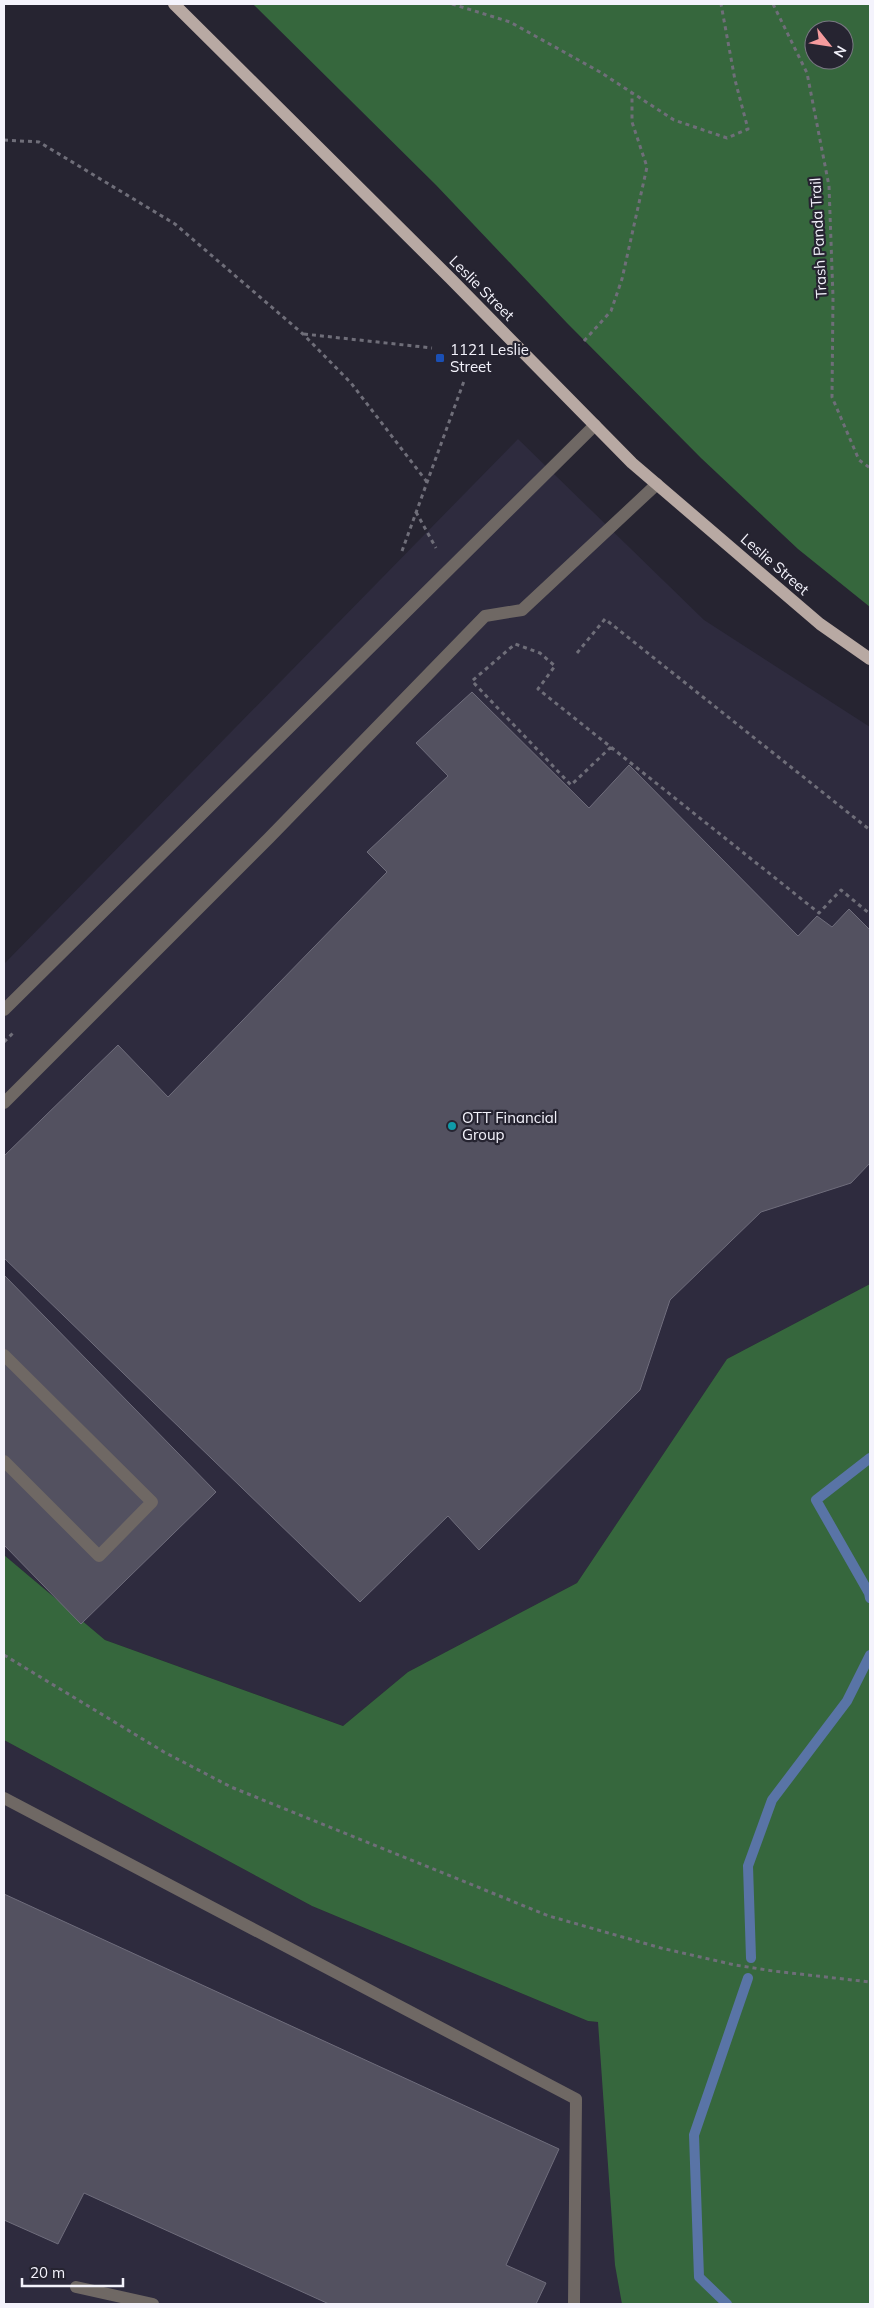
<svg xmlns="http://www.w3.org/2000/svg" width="874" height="2308" font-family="Mulish,sans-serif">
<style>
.built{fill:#2e2b3e}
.forest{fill:#36673d;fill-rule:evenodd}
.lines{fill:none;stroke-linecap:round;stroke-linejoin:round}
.stream{stroke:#5974a6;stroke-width:10}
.building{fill:#535160;stroke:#6f6d7c}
.path{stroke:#6f6e79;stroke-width:3;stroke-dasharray:4 4;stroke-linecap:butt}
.minor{stroke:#6f6864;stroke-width:12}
.major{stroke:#b8a9a3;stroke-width:12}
.transit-dot{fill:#1a4fb4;stroke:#262431;stroke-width:2}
.culture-dot{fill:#0f9aa8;stroke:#262431;stroke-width:2}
.labels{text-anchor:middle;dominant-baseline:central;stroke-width:4.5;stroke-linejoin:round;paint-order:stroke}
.street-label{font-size:15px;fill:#f4f3fc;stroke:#262431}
.poi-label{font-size:15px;fill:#f4f3fc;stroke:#262431;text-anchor:start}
</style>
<rect width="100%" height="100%" fill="#262431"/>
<!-- built -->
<g class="built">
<path d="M518 439 704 620 870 727V1284L727 1359 577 1583 408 1672 343 1726 105 1640 4 1555V964Z"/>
<path d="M4 1740 312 1906 588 2021 870 2051V2304H4Z"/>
</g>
<!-- forest -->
<g class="forest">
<path d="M253 4H870V607L798 549 701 458 567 323 436 185ZM814 30H844V60H814Z"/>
<path d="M870 1284V2304H622L615 2265 598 2022 588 2021 312 1906 4 1740V1555L105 1640 343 1726 408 1672 577 1583 727 1359Z"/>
</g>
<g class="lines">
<!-- stream -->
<g class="stream">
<path d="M870 1458 816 1500 869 1593 870 1598"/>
<path d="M751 1958 748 1866 772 1800 847 1701 870 1655"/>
<path d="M727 2304 699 2277 694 2135 748 1978"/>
</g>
</g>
<!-- building -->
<g class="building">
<path d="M472 692 589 808 629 765 798 936 817 916 832 927 849 909 870 930V1163L851 1183 761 1212 670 1300 640 1390 479 1550 448 1516 360 1602 4 1258V1156L118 1045 168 1097 387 872 367 852 448 776 416 743Z"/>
<path d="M4 1275 216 1492 81 1624 4 1545Z"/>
<path d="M4 1894 559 2149 506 2265 546 2283 536 2304H329L84 2193 58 2244 4 2220Z"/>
</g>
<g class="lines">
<!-- path -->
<g class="path">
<path d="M452 4 510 22 600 72 674 120 727 138 748 129 735 80 721 4"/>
<path d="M773 4 807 73 829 186 833 297 832 397 859 460 870 468"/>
<path d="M4 140 39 142 175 224 303 334 351 383 427 482"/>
<path d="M304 334 432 348"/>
<path d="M584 341 611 311 622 279 647 167 632 122V93"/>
<path d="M416 512 436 548"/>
<path d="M402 551 464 381"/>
<path d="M577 653 605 619 870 830"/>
<path d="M611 747 571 785 472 681 515 644 540 653 555 666 538 689 819 913 841 890 870 914"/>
<path d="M4 1042 14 1032"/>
<path d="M4 1655 164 1752 231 1787 549 1916 661 1948 735 1965 773 1971 870 1982"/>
</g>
<!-- minor -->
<g class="minor">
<path d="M4 1010 595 425"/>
<path d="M4 1103 269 838 485 616 522 610 657 484"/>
<path d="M4 1355 152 1502 99 1556 4 1461"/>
<path d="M4 1798 576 2099 574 2304"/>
<path d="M76 2287 153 2304"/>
</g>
<!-- major -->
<path class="major" d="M174 4 450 278 632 463 820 624 870 659"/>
</g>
<!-- markers -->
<rect class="transit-dot" x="435" y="353" width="10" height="10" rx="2.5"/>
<circle class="culture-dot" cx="452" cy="1126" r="5"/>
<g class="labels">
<!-- street labels -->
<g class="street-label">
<text transform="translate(818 238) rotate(-93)">Trash Panda Trail</text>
<text transform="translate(482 288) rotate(45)">Leslie Street</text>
<text transform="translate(775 564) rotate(41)">Leslie Street</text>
</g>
<!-- poi labels -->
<g class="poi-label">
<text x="450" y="349">1121 Leslie<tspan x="450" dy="17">Street</tspan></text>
<text x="462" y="1117">OTT Financial<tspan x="462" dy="17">Group</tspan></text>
</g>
</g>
<!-- border -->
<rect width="874" height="2308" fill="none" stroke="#f4f3fc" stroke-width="10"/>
<!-- north arrow -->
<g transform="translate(829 45) rotate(120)"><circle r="24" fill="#262431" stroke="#787782"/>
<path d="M0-4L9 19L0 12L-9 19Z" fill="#f59b9d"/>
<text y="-8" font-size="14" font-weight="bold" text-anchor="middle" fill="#f4f3fc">N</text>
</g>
<!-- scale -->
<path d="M22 2278v8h101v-8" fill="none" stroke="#f4f3fc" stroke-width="2.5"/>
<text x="30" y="2278" font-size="15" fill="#f4f3fc" stroke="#262431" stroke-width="4" paint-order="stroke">20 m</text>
</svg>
